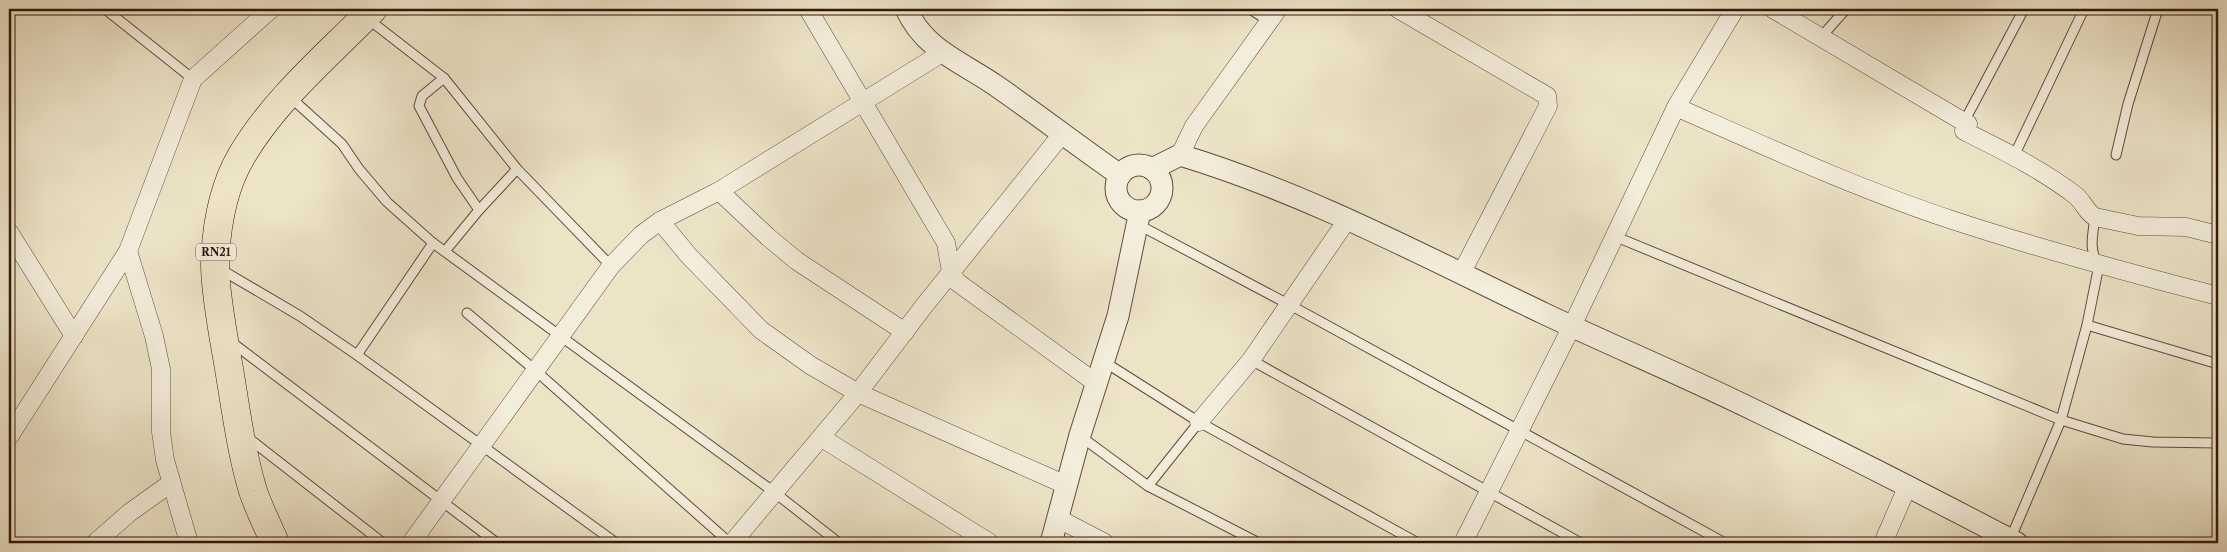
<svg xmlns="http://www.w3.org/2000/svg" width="2227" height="552" font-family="'Libre Caslon Text',serif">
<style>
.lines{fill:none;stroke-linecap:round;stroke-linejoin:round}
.service-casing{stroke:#624a3a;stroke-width:11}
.minor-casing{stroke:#624a3a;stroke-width:19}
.tertiary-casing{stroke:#624a3a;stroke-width:23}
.primary-casing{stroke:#33160a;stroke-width:29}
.service{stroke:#f3eddb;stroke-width:9}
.minor{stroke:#f3eddb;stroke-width:18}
.tertiary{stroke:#f3eddb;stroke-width:21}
.primary{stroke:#ede4c8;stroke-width:28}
.labels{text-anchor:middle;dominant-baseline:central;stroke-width:4;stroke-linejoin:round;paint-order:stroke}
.shield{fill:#f3eddb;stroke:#6d5649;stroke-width:1}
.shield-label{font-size:11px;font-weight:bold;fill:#33160a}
</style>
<rect width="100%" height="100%" fill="#ede4c8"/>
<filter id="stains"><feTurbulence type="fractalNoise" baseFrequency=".004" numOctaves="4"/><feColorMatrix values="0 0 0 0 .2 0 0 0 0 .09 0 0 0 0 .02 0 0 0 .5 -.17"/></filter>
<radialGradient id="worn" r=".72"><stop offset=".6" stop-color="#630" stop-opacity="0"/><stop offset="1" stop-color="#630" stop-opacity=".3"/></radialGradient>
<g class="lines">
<defs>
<g id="service">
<path d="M105 9 193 79"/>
<path d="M1250 9 1269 21"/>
<path d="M368 19 444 78 517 169 611 266"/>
<path d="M1822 36 1846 9"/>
<path d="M444 78 422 96 419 106 457 178 479 210"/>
<path d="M289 96 342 144 359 169 387 202 433 243 774 492 839 543"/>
<path d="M1964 122 2024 9"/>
<path d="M2116 155 2128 104 2158 9"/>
<path d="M2014 156 2084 9"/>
<path d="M1137 224 1290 305 1725 543"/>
<path d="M1614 236 2061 420 2123 439 2153 442 2218 443"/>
<path d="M446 250 479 210 517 169"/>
<path d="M220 269 300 316 357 355 616 543"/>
<path d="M467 313 536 371 730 543"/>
<path d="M2087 325 2218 364"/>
<path d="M230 341 497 543"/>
<path d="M357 355 433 243"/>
<path d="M1251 360 1581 543"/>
<path d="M1103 361 1199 422 1418 543"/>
<path d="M1080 436 1148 486 1259 543"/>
<path d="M247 437 383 543"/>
<path d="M1148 486 1199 422"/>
<path d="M2010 540 2061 420 2087 325 2099 265C2088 251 2093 234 2095 217"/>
</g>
<g id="minor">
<path d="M808 9 946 243 951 272 957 282 1096 383"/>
<path d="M1398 9 1547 96 1548 106 1461 274"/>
<path d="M1773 9 1964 122 1968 124 1964 131C2002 150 2041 169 2075 195 2083 201 2086 212 2095 217L2138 226 2186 227 2218 235"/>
<path d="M1676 107C1767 147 1858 189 1952 220 2040 249 2129 273 2218 296"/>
<path d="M1180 155 1194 126 1278 9"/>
<path d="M719 191 768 237 797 261 905 332"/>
<path d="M660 221 689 256 761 330 810 365 858 393 1066 485"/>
<path d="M9 232 74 336"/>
<path d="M128 251 154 336 161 369V432L165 460 189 543"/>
<path d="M1199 422 1251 360 1347 220"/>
<path d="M9 437 128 251 193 79 271 9"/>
<path d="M822 438 990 543"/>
<path d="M1057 518 1105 543"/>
<path d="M95 543 129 513 171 483"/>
<path d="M411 543 611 266 641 235 660 221 719 191 942 53"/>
<path d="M732 543 858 393 924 306 1062 134"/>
<path d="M1463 543 1572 326 1676 107 1735 9"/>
<path d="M1883 543 1908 485"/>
</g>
<g id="tertiary">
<path d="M906 9C925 50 960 61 995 85 1037 114 1078 146 1120 175"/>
<circle cx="1139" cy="188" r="23"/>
<path d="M1152 169 1180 155C1306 193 1426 257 1545 314 1615 347 1687 377 1756 411 1844 453 1931 498 2017 543"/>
<path d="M1051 543 1080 435 1118 316 1140 211"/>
</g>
<path id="primary" d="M275 543C268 526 259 509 253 491 240 448 235 402 227 357 222 329 215 291 215 264 216 226 223 187 242 155 276 98 328 55 373 9"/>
</defs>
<!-- service casing -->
<use href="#service" class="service-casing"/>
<!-- minor casing -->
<use href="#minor" class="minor-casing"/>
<!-- tertiary casing -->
<use href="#tertiary" class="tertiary-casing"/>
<!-- primary casing -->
<use href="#primary" class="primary-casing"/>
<!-- service -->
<use href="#service" class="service"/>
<!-- minor -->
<use href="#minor" class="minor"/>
<!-- tertiary -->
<use href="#tertiary" class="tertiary"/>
<!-- primary -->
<use href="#primary" class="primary"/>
</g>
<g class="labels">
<!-- shield labels -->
<rect class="shield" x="196" y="243.5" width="40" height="17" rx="4"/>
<g class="shield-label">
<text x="216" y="252">RN21</text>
</g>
</g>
<!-- margin -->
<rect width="2227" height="552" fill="none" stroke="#ede4c8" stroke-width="30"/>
<rect x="10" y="10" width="2207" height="532" fill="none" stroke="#33160a" stroke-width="2.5"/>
<rect x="15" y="15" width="2197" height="522" fill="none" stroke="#33160a"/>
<rect width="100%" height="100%" filter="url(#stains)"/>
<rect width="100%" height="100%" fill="url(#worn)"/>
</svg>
